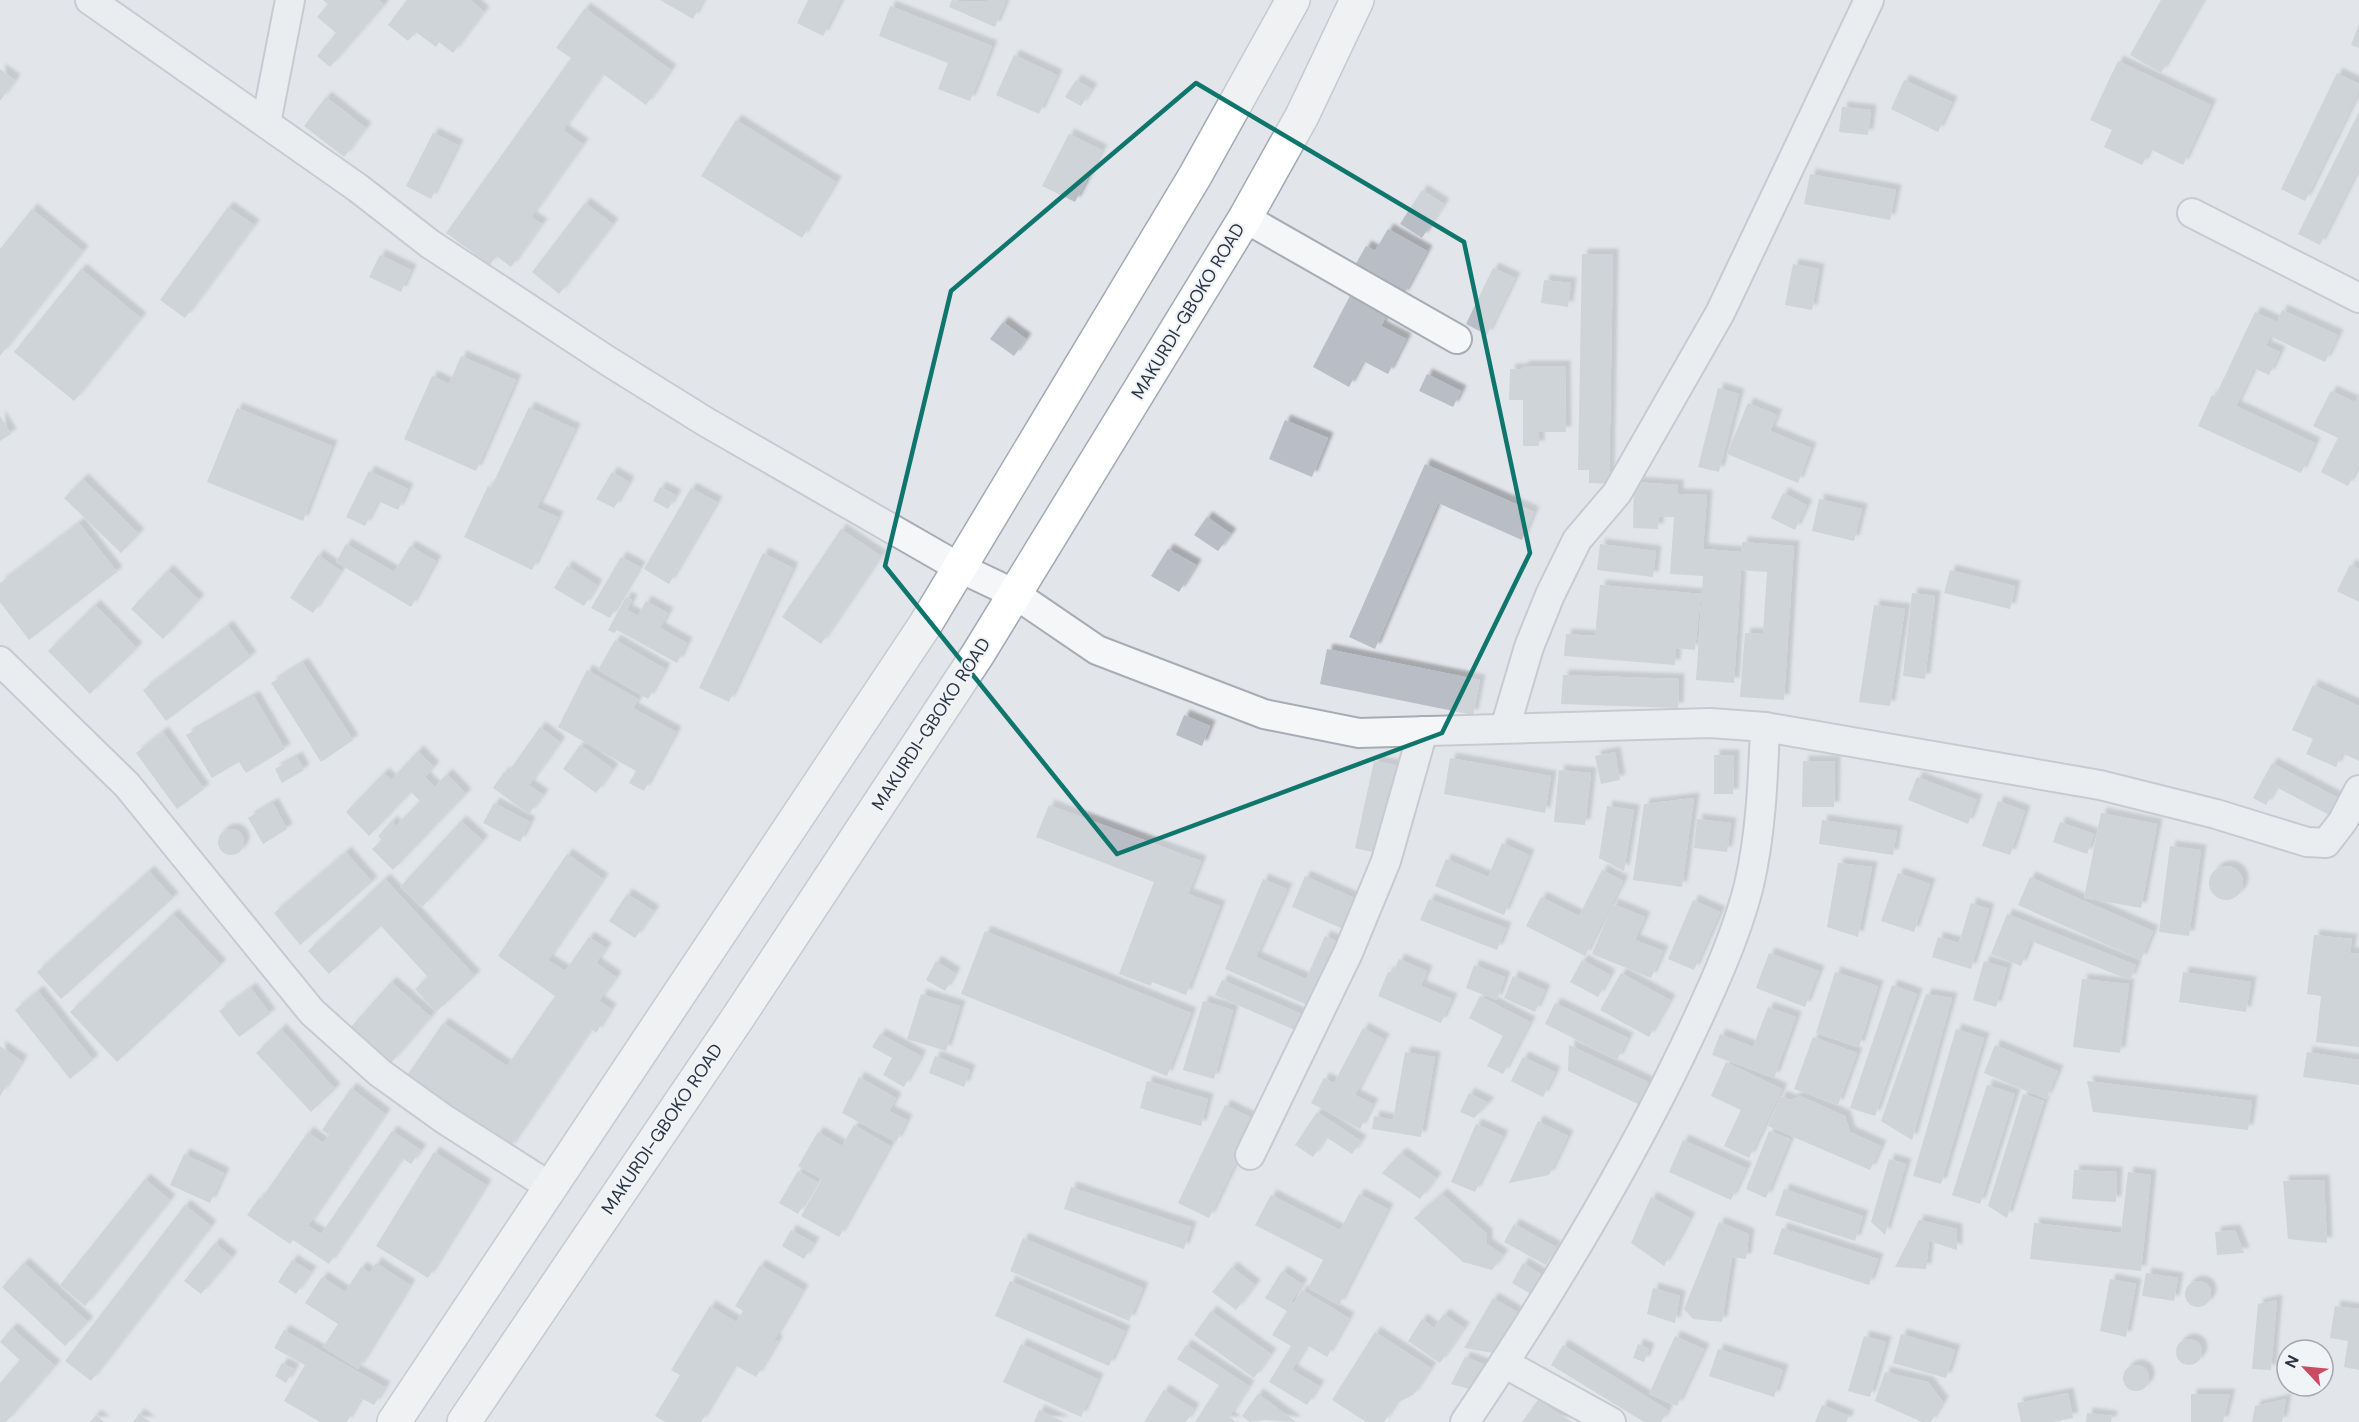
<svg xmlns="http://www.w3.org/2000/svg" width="2359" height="1422" font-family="'DM Sans',sans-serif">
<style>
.building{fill:#b9bec6;filter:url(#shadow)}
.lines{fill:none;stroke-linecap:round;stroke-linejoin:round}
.street-casing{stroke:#a7acb4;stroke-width:32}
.primary-casing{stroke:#a1aab5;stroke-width:36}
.street{stroke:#f4f6f8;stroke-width:28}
.primary{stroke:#fff;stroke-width:33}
.marked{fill:none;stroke:#0f766e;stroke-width:4.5;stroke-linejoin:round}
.labels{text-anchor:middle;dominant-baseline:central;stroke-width:4.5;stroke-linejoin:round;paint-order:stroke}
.street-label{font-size:18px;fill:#2a3341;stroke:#f1f4f7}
</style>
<defs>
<filter id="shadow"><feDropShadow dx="5.5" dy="-5.5" stdDeviation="1.5" flood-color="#0004"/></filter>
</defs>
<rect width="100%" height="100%" fill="#e2e5ea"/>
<!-- building -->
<g class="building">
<path d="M323 0H379L384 5 330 67 317 56 336 33 317 17 328 4Z"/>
<path d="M407 0H471L484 12 453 53 439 42 436 47 416 32 408 41 388 25Z"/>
<path d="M660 0H703L693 19Z"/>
<path d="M808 0H841L823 36 797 23Z"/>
<path d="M952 0 966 2 1006 0 995 27 949 7Z"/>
<path d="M2161 0H2203L2161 73 2130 55Z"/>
<path d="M890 6 992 46 970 101 938 89 948 63 879 36Z"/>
<path d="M585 8 671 70 646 105 603 74 563 130 583 144 531 217 542 224 511 267 496 256 490 265 446 233 571 58 556 48Z"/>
<path d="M2359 24V48L2351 45Z"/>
<path d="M1014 55 1057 75 1039 114 996 95Z"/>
<path d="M2118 61 2211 105 2183 165 2150 149 2142 165 2104 147 2112 130 2090 120Z"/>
<path d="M0 69 15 80 0 101Z"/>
<path d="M2337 73 2359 84V91L2305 201 2281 189Z"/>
<path d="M1076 80 1092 89 1081 106 1065 97Z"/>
<path d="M1904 80 1952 102 1938 132 1891 109Z"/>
<path d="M326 97 366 128 344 157 304 126Z"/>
<path d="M1842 107 1871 110 1868 135 1839 132Z"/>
<path d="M2359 112V167L2320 245 2298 234Z"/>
<path d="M736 120 836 182 802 238 701 176Z"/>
<path d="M433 133 458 145 431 199 406 186Z"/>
<path d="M1069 134 1102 150 1075 202 1042 186Z"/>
<path d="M1810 174 1896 190 1890 220 1804 204Z"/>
<path d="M1422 190 1444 204 1422 238 1400 224Z"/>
<path d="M585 203 613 224 559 294 532 272Z"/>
<path d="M228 207 254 225 185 318 160 300Z"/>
<path d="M32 209 83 251 0 356V249Z"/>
<path d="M1388 229 1427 251 1403 296 1354 267 1366 246 1375 251Z"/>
<path d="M1582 254H1613L1609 484 1589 483V470H1578Z"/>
<path d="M380 255 411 270 401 292 369 277Z"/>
<path d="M1793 264 1819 269 1812 310 1785 305Z"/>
<path d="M1493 268 1515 278 1487 335 1466 324Z"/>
<path d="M81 269 141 318 74 401 14 352Z"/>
<path d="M1544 280 1571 283 1568 307 1541 303Z"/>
<path d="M1353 290 1390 309 1381 326 1406 339 1388 374 1363 361 1349 387 1313 367Z"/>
<path d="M2282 310 2338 335 2325 362 2270 336 2266 346 2280 352 2269 375 2254 368 2236 406 2315 443 2301 473 2198 426 2212 395 2215 397 2255 312 2277 322Z"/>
<path d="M1003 322 1026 339 1014 356 990 339Z"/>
<path d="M461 356 516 380 476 471 404 439 432 376 449 384Z"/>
<path d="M1524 366H1565L1566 432H1539V446H1523V400H1509L1510 369H1521Z"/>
<path d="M1427 374 1461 391 1453 407 1419 391Z"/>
<path d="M1718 388 1739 394 1719 472 1698 467Z"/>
<path d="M2331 391 2355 402 2359 394V464L2348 486 2321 472 2338 438 2313 426Z"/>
<path d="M1748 403 1777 415 1770 431 1811 448 1798 483 1727 454Z"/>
<path d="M529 407 575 429 537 508 558 517 532 570 464 537 488 486 491 488Z"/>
<path d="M237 408 332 446 303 521 207 482Z"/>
<path d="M0 416 11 434 0 441Z"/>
<path d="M1285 420 1328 438 1312 477 1269 459Z"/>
<path d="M1425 464 1534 512 1522 540 1438 503 1375 649 1349 637Z"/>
<path d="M369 471 408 489 398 510 378 501 365 526 346 517Z"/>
<path d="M612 472 629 482 614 508 596 499Z"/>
<path d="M83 479 139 534 121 553 64 498Z"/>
<path d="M1634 482 1678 485V494L1707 495 1703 549 1741 552 1742 542 1794 546 1784 700 1740 697 1745 633 1763 634 1767 572 1741 570 1734 683 1696 680 1703 576 1670 574 1674 517H1659L1658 529 1633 528Z"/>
<path d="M660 487 676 495 668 509 653 501Z"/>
<path d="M691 488 717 502 669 584 644 569Z"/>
<path d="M1783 493 1807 505 1795 530 1771 518Z"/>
<path d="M1819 499 1862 509 1854 541 1812 531Z"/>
<path d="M1207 517 1231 534 1218 551 1194 535Z"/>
<path d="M79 523 117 572 29 640 0 602V583Z"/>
<path d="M841 529 881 556 821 644 782 617Z"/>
<path d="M346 544 394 572 410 546 436 561 411 607 336 562Z"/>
<path d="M1600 544 1656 551 1653 577 1597 570Z"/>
<path d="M1168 549 1196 565 1179 592 1151 576Z"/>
<path d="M763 553 793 568 729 702 699 688Z"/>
<path d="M318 555 341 571 313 613 290 598Z"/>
<path d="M621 557 640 567 610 618 591 608Z"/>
<path d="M2350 565 2359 569V602L2337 591Z"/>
<path d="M567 566 597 585 584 606 554 588Z"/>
<path d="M168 570 199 600 163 639 131 609Z"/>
<path d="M1950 570 2015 586 2010 609 1944 593Z"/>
<path d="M1600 585 1701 594 1695 650 1676 648 1675 665 1564 656 1566 634 1595 636Z"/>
<path d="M1912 593 1935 596 1925 679 1903 676Z"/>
<path d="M626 597 632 600 627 610 638 616 646 601 668 613 660 628 687 643 677 663 617 630 614 633 608 630Z"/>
<path d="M95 605 137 648 90 694 48 651Z"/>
<path d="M1874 605 1905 609 1890 706 1859 702Z"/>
<path d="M228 626 251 657 166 721 143 690Z"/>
<path d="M615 640 665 669 648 699 598 670Z"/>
<path d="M1327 649 1480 680 1473 715 1320 684Z"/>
<path d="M303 663 353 740 321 762 271 683Z"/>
<path d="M587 670 638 699 633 708 676 732 644 791 629 783 636 771 558 727Z"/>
<path d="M1563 675 1679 679 1678 708 1561 704Z"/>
<path d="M2313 685 2359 706V761L2342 753 2336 767 2306 754 2313 739 2292 730Z"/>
<path d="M254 696 285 749 246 773 239 762 212 778 186 735Z"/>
<path d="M1184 715 1210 726 1202 746 1176 735Z"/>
<path d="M540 727 560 742 529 785 543 795 529 814 493 788 504 772 507 774Z"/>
<path d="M163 732 204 789 177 809 136 753Z"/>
<path d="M580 745 613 769 596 793 563 769Z"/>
<path d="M418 751 434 767 425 777 435 787 447 774 466 794 393 870 372 849 382 840 378 836 392 821 396 826 420 801 411 792 369 836 346 812 384 773 391 780Z"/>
<path d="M1615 752 1620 780 1601 784 1595 756Z"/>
<path d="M1714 755H1734L1733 794H1714Z"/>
<path d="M297 757 304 770 282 783 275 769Z"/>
<path d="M1450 758 1551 776 1545 813 1444 794Z"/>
<path d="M1374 761 1405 767 1385 855 1355 848Z"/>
<path d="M1803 761H1835L1834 807H1802Z"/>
<path d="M2272 763 2340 799 2331 816 2276 787 2266 805 2253 798Z"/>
<path d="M1559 770 1591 773 1585 825 1554 822Z"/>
<path d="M1917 777 1977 800 1968 824 1908 800Z"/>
<path d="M1694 798 1682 887 1633 880 1644 804Z"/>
<path d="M1998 801 2025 811 2010 855 1982 846Z"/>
<path d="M273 803 287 829 263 844 248 818Z"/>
<path d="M494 803 530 822 520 842 483 823Z"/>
<path d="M1049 805 1201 861 1188 894 1220 906 1186 995 1152 982 1151 986 1119 974 1154 882 1036 837Z"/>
<path d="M1607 806 1634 810 1624 871 1599 858Z"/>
<path d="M2101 813 2157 824 2141 908 2084 898Z"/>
<path d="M1697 819 1731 823 1727 852 1694 848Z"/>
<path d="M1822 820 1897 831 1893 855 1819 844Z"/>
<path d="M461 821 483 841 422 907 400 887Z"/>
<path d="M2060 822 2094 834 2087 854 2053 842Z"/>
<circle cx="231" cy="842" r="13"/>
<path d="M1502 843 1529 855 1504 915 1435 886 1446 859 1488 877Z"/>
<path d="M2170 846 2201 850 2189 936 2159 932Z"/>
<path d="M346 852 372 882 300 945 274 913Z"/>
<path d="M567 854 603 879 548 960 565 971 589 937 606 948 596 963 616 977 599 1001 611 1009 596 1033 591 1029 509 1149 406 1077 443 1023 507 1066 555 996 498 956Z"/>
<path d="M1838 863 1872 867 1858 937 1827 927Z"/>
<circle cx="2226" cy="883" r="17"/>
<path d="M1602 870 1623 881 1585 956 1526 926 1541 897 1579 916Z"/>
<path d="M149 871 173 898 61 999 37 972Z"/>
<path d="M1898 873 1930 884 1914 932 1881 921Z"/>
<path d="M1305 876 1361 901 1348 931 1292 907Z"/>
<path d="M2030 877 2153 931 2141 960 2018 905Z"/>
<path d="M385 879 475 976 436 1012 415 989 428 977 381 926 329 974 308 951Z"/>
<path d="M1263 879 1287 889 1256 957 1306 979 1325 936 1341 943 1314 1008 1225 969Z"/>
<path d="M627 894 654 911 635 938 609 921Z"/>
<path d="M1429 899 1506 928 1497 950 1420 920Z"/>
<path d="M1693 900 1720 912 1694 970 1668 959Z"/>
<path d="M1971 903 1989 909 1971 969 1932 957 1938 937 1959 943Z"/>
<path d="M1613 904 1645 917 1635 940 1663 951 1651 978 1592 954Z"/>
<path d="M173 914 221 965 117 1062 70 1012Z"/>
<path d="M2007 914 2136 965 2130 980 2031 941 2021 966 1991 954Z"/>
<path d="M985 931 1191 1013 1167 1076 961 994Z"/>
<path d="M2314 935 2352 939 2350 953H2359V1047L2316 1042 2321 996 2307 994Z"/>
<path d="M1769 953 1819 971 1805 1007 1756 988Z"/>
<path d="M1399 959 1427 971 1421 986 1452 999 1441 1023 1378 996 1388 972 1393 973Z"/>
<path d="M1582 960 1610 975 1598 997 1570 982Z"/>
<path d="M936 961 955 973 945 991 926 980Z"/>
<path d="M1984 961 2007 968 1996 1007 1973 1000Z"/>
<path d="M1474 965 1505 977 1497 1000 1466 988Z"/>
<path d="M1835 972 1878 986 1859 1047 1816 1033Z"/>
<path d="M2183 972 2251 982 2246 1012 2179 1002Z"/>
<path d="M1621 973 1670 1000 1649 1037 1600 1010Z"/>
<path d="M1513 976 1545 990 1535 1012 1504 998Z"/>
<path d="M2082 979 2129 984 2120 1053 2073 1047Z"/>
<path d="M1222 980 1304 1015 1297 1031 1215 995Z"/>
<path d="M391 982 431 1017 391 1063 351 1027Z"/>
<path d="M1892 985 1917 994 1875 1116 1850 1108Z"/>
<path d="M251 988 270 1014 239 1037 219 1011Z"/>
<path d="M38 991 93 1060 70 1079 15 1010Z"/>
<path d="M921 994 960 1006 946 1051 907 1039Z"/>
<path d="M1926 994 1952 998 1912 1140 1881 1121Z"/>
<path d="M1480 996 1530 1022 1503 1074 1487 1066 1503 1036 1469 1018Z"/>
<path d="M1203 1001 1233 1010 1214 1079 1183 1070Z"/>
<path d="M1555 1003 1628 1038 1617 1060 1545 1024Z"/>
<path d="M1768 1007 1796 1017 1774 1078 1712 1055 1720 1034 1753 1047Z"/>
<path d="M1363 1028 1384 1039 1355 1095 1373 1104 1360 1129 1311 1103 1324 1078 1334 1083Z"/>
<path d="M281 1029 335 1089 311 1112 256 1053Z"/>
<path d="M1956 1029 1984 1038 1941 1184 1913 1176Z"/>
<path d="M880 1034 921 1056 904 1087 883 1075 892 1058 872 1047Z"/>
<path d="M1813 1037 1857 1053 1838 1105 1794 1089Z"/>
<path d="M1569 1045 1650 1083 1640 1105 1568 1071Z"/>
<path d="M1995 1045 2058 1071 2046 1099 1984 1073Z"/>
<path d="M0 1046 22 1061 0 1096Z"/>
<path d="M1405 1052 1435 1057 1421 1137 1372 1129 1374 1116 1393 1120Z"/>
<path d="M2307 1052 2359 1060V1085L2303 1077Z"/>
<path d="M935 1056 970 1070 964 1087 929 1073Z"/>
<path d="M1523 1057 1555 1072 1543 1097 1511 1081Z"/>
<path d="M1726 1062 1782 1089 1749 1158 1724 1146 1741 1110 1711 1096Z"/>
<path d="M859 1077 896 1098 889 1111 907 1120 896 1142 842 1113Z"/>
<path d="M1147 1081 1208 1099 1201 1126 1140 1108Z"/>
<path d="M2087 1081 2252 1101 2248 1130 2093 1112Z"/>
<path d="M1987 1085 2015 1094 1980 1204 1952 1195Z"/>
<path d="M351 1088 385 1114 308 1226 321 1234 392 1131 421 1150 411 1164 402 1158 329 1264 293 1240 290 1244 247 1215 259 1198 261 1199 308 1132 323 1143 329 1135 322 1130Z"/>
<path d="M1469 1093 1489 1103 1474 1118 1460 1112Z"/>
<path d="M2023 1094 2044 1101 2007 1218 1988 1206Z"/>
<path d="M1781 1096 1791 1100 1800 1096 1845 1116 1850 1132 1881 1146 1870 1170 1768 1126Z"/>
<path d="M1225 1105 1256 1120 1209 1218 1178 1203Z"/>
<path d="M1317 1112 1361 1141 1352 1154 1326 1137 1313 1157 1295 1145Z"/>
<path d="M1538 1121 1568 1136 1549 1175 1509 1183Z"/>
<path d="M1476 1124 1503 1136 1475 1192 1451 1182Z"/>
<path d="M854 1125 890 1146 839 1237 801 1216 822 1179 798 1166 818 1132 842 1146Z"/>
<path d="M1769 1131 1790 1139 1766 1198 1746 1189Z"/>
<path d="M1683 1140 1746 1168 1731 1200 1669 1172Z"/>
<path d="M434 1152 486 1185 428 1278 376 1246Z"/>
<path d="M1401 1153 1436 1178 1420 1199 1382 1173Z"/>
<path d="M184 1154 224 1173 210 1203 170 1185Z"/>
<path d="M1889 1159 1906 1164 1885 1235 1871 1222Z"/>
<path d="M2074 1170 2117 1172 2116 1202 2072 1199Z"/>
<path d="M798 1171 817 1182 798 1214 779 1203Z"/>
<path d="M2128 1172 2151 1175 2141 1271 2030 1259 2034 1223 2121 1233Z"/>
<path d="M145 1179 170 1200 85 1306 60 1285Z"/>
<path d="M2324 1180 2327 1243 2288 1239 2283 1181Z"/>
<path d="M1071 1187 1191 1227 1184 1249 1064 1209Z"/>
<path d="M1784 1189 1863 1216 1855 1241 1775 1215Z"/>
<path d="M1359 1194 1388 1209 1339 1305 1308 1288 1323 1260 1255 1225 1271 1195 1340 1230Z"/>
<path d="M1442 1194 1487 1234V1244L1503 1255 1492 1270 1463 1262 1414 1218Z"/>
<path d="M1651 1197 1690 1218 1664 1266 1631 1243Z"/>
<path d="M185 1205 211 1226 91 1381 65 1361Z"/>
<path d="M1919 1220 1957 1229V1250L1929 1241 1926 1269 1895 1267Z"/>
<path d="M1719 1222 1749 1234 1746 1259 1732 1257 1722 1322 1693 1319 1684 1309Z"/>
<path d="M1514 1224 1556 1247 1546 1265 1504 1242Z"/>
<path d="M1782 1228 1878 1259 1869 1285 1773 1254Z"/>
<path d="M791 1230 814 1243 804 1259 782 1246Z"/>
<path d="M2235 1230 2244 1253 2217 1255 2215 1232Z"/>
<path d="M1023 1238 1143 1288 1129 1321 1010 1271Z"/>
<path d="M215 1243 232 1257 201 1294 184 1281Z"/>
<path d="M292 1260 311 1272 296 1294 278 1282Z"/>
<path d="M24 1263 88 1322 65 1346 2 1287Z"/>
<path d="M376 1263 410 1285 358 1369 323 1347 338 1324 305 1303 322 1277 345 1292 361 1267 370 1273Z"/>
<path d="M1523 1263 1542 1275 1531 1294 1512 1283Z"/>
<path d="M760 1265 803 1290 774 1340 778 1341 756 1377 735 1365 701 1422H665L655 1416 680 1375 671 1370 710 1306 736 1322 743 1311 735 1306Z"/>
<path d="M1232 1267 1255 1285 1236 1310 1212 1292Z"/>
<path d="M1282 1271 1302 1284 1291 1302 1294 1303 1302 1290 1349 1318 1327 1357 1307 1345 1292 1370 1319 1386 1307 1405 1269 1382 1291 1346 1272 1335 1287 1311 1265 1298Z"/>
<path d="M2146 1273 2178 1278 2174 1301 2142 1296Z"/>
<path d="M2110 1279 2136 1284 2126 1337 2100 1331Z"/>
<circle cx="2198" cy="1294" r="13"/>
<path d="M1010 1281 1125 1331 1109 1366 995 1316Z"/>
<path d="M1653 1288 1680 1296 1675 1323 1647 1314Z"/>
<path d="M1493 1298 1517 1312 1493 1353 1464 1348Z"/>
<path d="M2277 1300 2271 1370 2252 1369 2258 1304Z"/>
<path d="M2335 1306 2359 1309V1370L2344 1367 2348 1341 2330 1338Z"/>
<path d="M1211 1311 1271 1354 1254 1378 1194 1335Z"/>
<path d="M1444 1314 1464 1328 1440 1363 1408 1341 1422 1319 1434 1328Z"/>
<path d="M12 1328 55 1366 6 1422H0V1383L20 1360 0 1342Z"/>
<path d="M284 1330 385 1387 374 1405 361 1398 347 1422H320L284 1401 305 1365 274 1348Z"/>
<path d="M1375 1332 1431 1368 1413 1395 1396 1403 1384 1422H1366L1332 1400Z"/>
<path d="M1901 1334 1955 1350 1946 1378 1893 1363Z"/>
<path d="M1675 1336 1704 1349 1677 1406 1649 1394Z"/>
<path d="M1864 1336 1886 1342 1870 1397 1848 1391Z"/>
<circle cx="2189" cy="1352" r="13"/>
<path d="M1021 1344 1098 1379 1081 1417 1003 1382Z"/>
<path d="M1638 1344 1649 1349 1644 1362 1633 1358Z"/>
<path d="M1186 1345 1249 1386 1229 1417 1236 1422H1195L1219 1385 1177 1359Z"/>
<path d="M1563 1345 1668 1410 1661 1422H1644L1551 1365Z"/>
<path d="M1718 1349 1783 1370 1774 1397 1709 1376Z"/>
<path d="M1465 1357 1486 1365 1473 1390 1451 1384Z"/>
<path d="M282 1363 294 1369 286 1383 275 1376Z"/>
<circle cx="2136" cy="1378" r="13"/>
<path d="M1885 1372 1928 1382 1943 1402 1931 1422H1922L1875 1401Z"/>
<path d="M1164 1390 1194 1409 1186 1422H1144Z"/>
<path d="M2068 1393 2073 1418 2053 1422H2021L2017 1403Z"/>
<path d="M1258 1394 1296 1422 1264 1420 1250 1422 1242 1416Z"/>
<path d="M2191 1394H2230L2223 1422H2191Z"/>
<path d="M2286 1399 2282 1422H2252L2255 1406Z"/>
<path d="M1538 1400 1572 1422H1522Z"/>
<path d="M1822 1405 1849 1416 1846 1422H1815Z"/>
<path d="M1039 1410 1064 1422H1034Z"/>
<path d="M2087 1413 2112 1416 2111 1422H2086Z"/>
<path d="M139 1414 150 1422H133Z"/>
<path d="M96 1415 104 1422H90Z"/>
</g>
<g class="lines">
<defs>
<g id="street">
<path d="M90 0 358 188 430 244 608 361 706 422 960 568 1015 594 1097 650 1264 714 1359 733 1710 723 1765 727C1763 780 1761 833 1749 885 1736 938 1707 1000 1683 1050 1621 1179 1545 1303 1465 1422"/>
<path d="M266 123 290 0"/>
<path d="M2192 213 2359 298"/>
<path d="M1245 218 1457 339"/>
<path d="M0 661 127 785 312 1012 380 1073 444 1119 549 1186"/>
<path d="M1765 727 2100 785 2216 814 2307 842 2326 843 2343 821 2359 790"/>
<path d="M1505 728 1529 647 1550 595 1577 540 1617 493 1720 313 1869 0"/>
<path d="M1250 1155 1348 953 1386 861 1423 731"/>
<path d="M1504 1363 1611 1422"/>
</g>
<g id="primary">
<path d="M394 1422 925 625 1195 176 1293 0"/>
<path d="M464 1422 737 1019 978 654 1245 218 1302 116 1357 0"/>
</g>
</defs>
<!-- street casing -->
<use href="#street" class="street-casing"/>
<!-- primary casing -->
<use href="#primary" class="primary-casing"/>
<!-- street -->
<use href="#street" class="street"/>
<!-- primary -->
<use href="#primary" class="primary"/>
</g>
<!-- marked area -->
<path d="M0 0H2359V1422H0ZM1196 83 1464 242 1530 553 1442 733 1117 854 885 566 951 291Z" fill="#e2e5ea" fill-opacity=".55" fill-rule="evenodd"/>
<path class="marked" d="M1196 83 1464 242 1530 553 1442 733 1117 854 885 566 951 291Z"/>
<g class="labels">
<!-- street labels -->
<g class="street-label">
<text transform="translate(1188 311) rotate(-59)">MAKURDI-GBOKO ROAD</text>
<text transform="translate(931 724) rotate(-57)">MAKURDI-GBOKO ROAD</text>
<text transform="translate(662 1129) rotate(-56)">MAKURDI-GBOKO ROAD</text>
</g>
</g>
<!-- north arrow -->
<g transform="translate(2305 1368) rotate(296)"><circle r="28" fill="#f1f4f7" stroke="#a1a7ae" stroke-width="1.5"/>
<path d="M0-4.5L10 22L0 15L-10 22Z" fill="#c94c62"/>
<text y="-9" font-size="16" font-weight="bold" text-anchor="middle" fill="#2a3341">N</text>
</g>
</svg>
